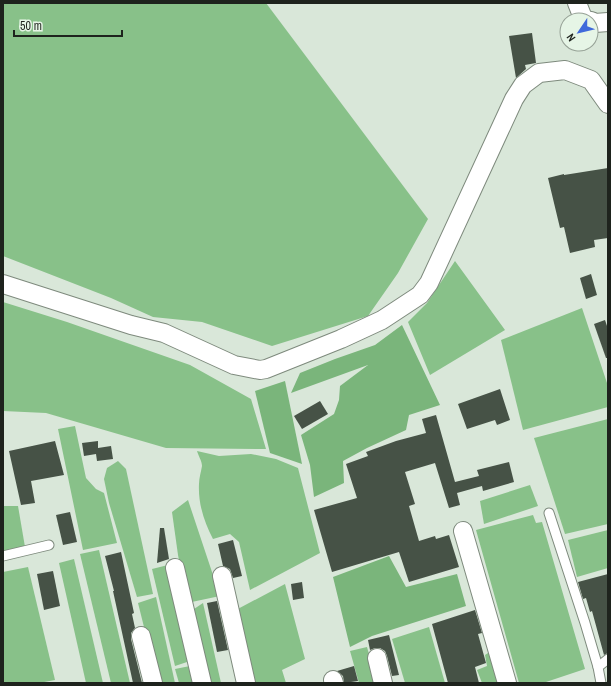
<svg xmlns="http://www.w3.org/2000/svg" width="611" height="686" font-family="'Archivo Narrow',sans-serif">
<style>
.green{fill:#88c189}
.forest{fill:#7ab57b}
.building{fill:#465246}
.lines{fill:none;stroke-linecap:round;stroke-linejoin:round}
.lane-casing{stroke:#7e8a7d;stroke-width:11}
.street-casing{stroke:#7e8a7d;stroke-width:20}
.lane{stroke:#fff;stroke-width:9}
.street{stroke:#fff;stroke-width:18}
</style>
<rect width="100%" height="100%" fill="#d9e7d9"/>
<!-- green -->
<g class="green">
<path d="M3 3H266L428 219 398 273 368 316 272 346 202 322 153 317 111 298 3 256Z"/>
<path d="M455 261 505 330 430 375 408 322 427 303Z"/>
<path d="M3 302 67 322 190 365 251 399 266 449 166 448 46 413 3 411Z"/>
<path d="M582 308 608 386V407L523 430 501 340Z"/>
<path d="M608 419V524L565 534 534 438Z"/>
<path d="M75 426 86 478 96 489 104 493 117 543 83 550 58 429Z"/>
<path d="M197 451 219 456 251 454 276 459 298 468 320 553 250 590 239 542 230 534 213 539C204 522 198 503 199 484 199 478 201 472 202 466 202 461 198 455 197 451Z"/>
<path d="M118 461 126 469 153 594 137 597 109 503 104 479 107 468Z"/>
<path d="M530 485 538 506 484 524 480 501Z"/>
<path d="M188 500 220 596 187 603 178 555 172 512Z"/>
<path d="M3 506H18L25 547 3 553Z"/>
<path d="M533 515 536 523 542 522 585 669 543 683H519L476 530Z"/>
<path d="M608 530V568L577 577 568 540Z"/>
<path d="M99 550 130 683H111L80 554Z"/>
<path d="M74 559 103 683H86L59 563Z"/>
<path d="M168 565 190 661 175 666 152 569Z"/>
<path d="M28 567 55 680 39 683H3V572Z"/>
<path d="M285 584 305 659 282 670 286 683H252L234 611Z"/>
<path d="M156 597 175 683H158L138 603Z"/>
<path d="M203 603 221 683H205L188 613Z"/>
<path d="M429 627 445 683H405L392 639Z"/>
<path d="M367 647 377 683H359L350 651Z"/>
<path d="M491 651 501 683H482L477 670 487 666 485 655Z"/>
<path d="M190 666 195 683H179L175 669Z"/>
</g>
<!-- forest -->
<g class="forest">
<path d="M402 325 440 405 409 415 406 430 367 448 343 461 344 483 314 497 310 465 301 435 334 414 339 400 340 386 368 365 291 393 300 373 335 359 375 345Z"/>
<path d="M285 381 302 464 270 453 255 391Z"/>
<path d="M389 556 406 587 457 574 466 606 372 636 350 647 333 577Z"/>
</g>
<!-- building -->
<g class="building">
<path d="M532 33 536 63 525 65 526 69 516 78 509 36Z"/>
<path d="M608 168V238L594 240 595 247 570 253 564 227 560 228 548 178 564 174V175Z"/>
<path d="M591 274 597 295 586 299 580 278Z"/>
<path d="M605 320 608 329V358H606L594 324Z"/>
<path d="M500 389 510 420 497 425 495 420 467 429 458 404Z"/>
<path d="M320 401 328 414 302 429 294 416Z"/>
<path d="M436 415 455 482 479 476 477 470 509 462 514 482 483 491 482 486 457 493 460 505 449 508 435 463 405 472 415 504 409 506 419 541 435 536 436 539 449 535 459 567 409 582 399 552 332 572 314 510 357 498 346 464 368 456 366 452 396 441 426 433 422 419Z"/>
<path d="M55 441 64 475 31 481 35 503 21 505 9 451Z"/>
<path d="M98 441V448L111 446 113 459 97 461 96 454 84 456 82 443Z"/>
<path d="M70 512 77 542 63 545 56 515Z"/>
<path d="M160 528H164L169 559 157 563Z"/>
<path d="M233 540 242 576 233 578 230 569 223 566 218 544Z"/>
<path d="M121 552 134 613 132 614 135 628 131 633V639L142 683H133L113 591H114L105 556Z"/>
<path d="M53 571 60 606 44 610 37 574Z"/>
<path d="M608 574V653L604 655 592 611 590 612 586 598 583 599 578 582Z"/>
<path d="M302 582 304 598 293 600 291 584Z"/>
<path d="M217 601 228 650 217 652 207 603Z"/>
<path d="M475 610 482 633 478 634 486 663 475 667 479 683H448L432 624Z"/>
<path d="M389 635 399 675 392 676 387 656 385 651 380 648H375L370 650 368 640Z"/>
<path d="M354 666 358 681 344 683 343 676 337 671Z"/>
</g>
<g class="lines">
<defs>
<g id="lane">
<path d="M549 513 585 623 598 667"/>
<path d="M3 556 49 545"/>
<path d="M601 683 598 667 608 659"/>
</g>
<g id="street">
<path d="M577 3 583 18 587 20"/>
<path d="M591 21 595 23 608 22"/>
<path d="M3 284 131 325 164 333 234 365 260 370 266 369 341 339 382 320 420 295 429 283 514 99 523 85 539 73 565 70 591 80 608 104"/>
<path d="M463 531 507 683"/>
<path d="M175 568 202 683"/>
<path d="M222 576 246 683"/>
<path d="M141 636 153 683"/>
<path d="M377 658 383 683"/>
<path d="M333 680 334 683"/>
</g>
</defs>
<!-- lane casing -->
<use href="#lane" class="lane-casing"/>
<!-- street casing -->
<use href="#street" class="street-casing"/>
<!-- lane -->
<use href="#lane" class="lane"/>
<!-- street -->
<use href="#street" class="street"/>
</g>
<!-- border -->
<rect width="611" height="686" fill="none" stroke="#1e231d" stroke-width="8"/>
<!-- north arrow -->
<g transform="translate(579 32) rotate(235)"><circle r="19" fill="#e6f5e6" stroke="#96a196"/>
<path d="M0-3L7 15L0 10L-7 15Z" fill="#3f69db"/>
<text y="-6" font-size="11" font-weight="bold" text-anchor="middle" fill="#1e231d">N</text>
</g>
<!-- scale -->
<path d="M14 30v6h108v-6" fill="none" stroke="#1e231d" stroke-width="2"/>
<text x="20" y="30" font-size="12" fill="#1e231d" stroke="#e6f5e6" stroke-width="3" paint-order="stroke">50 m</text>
</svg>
